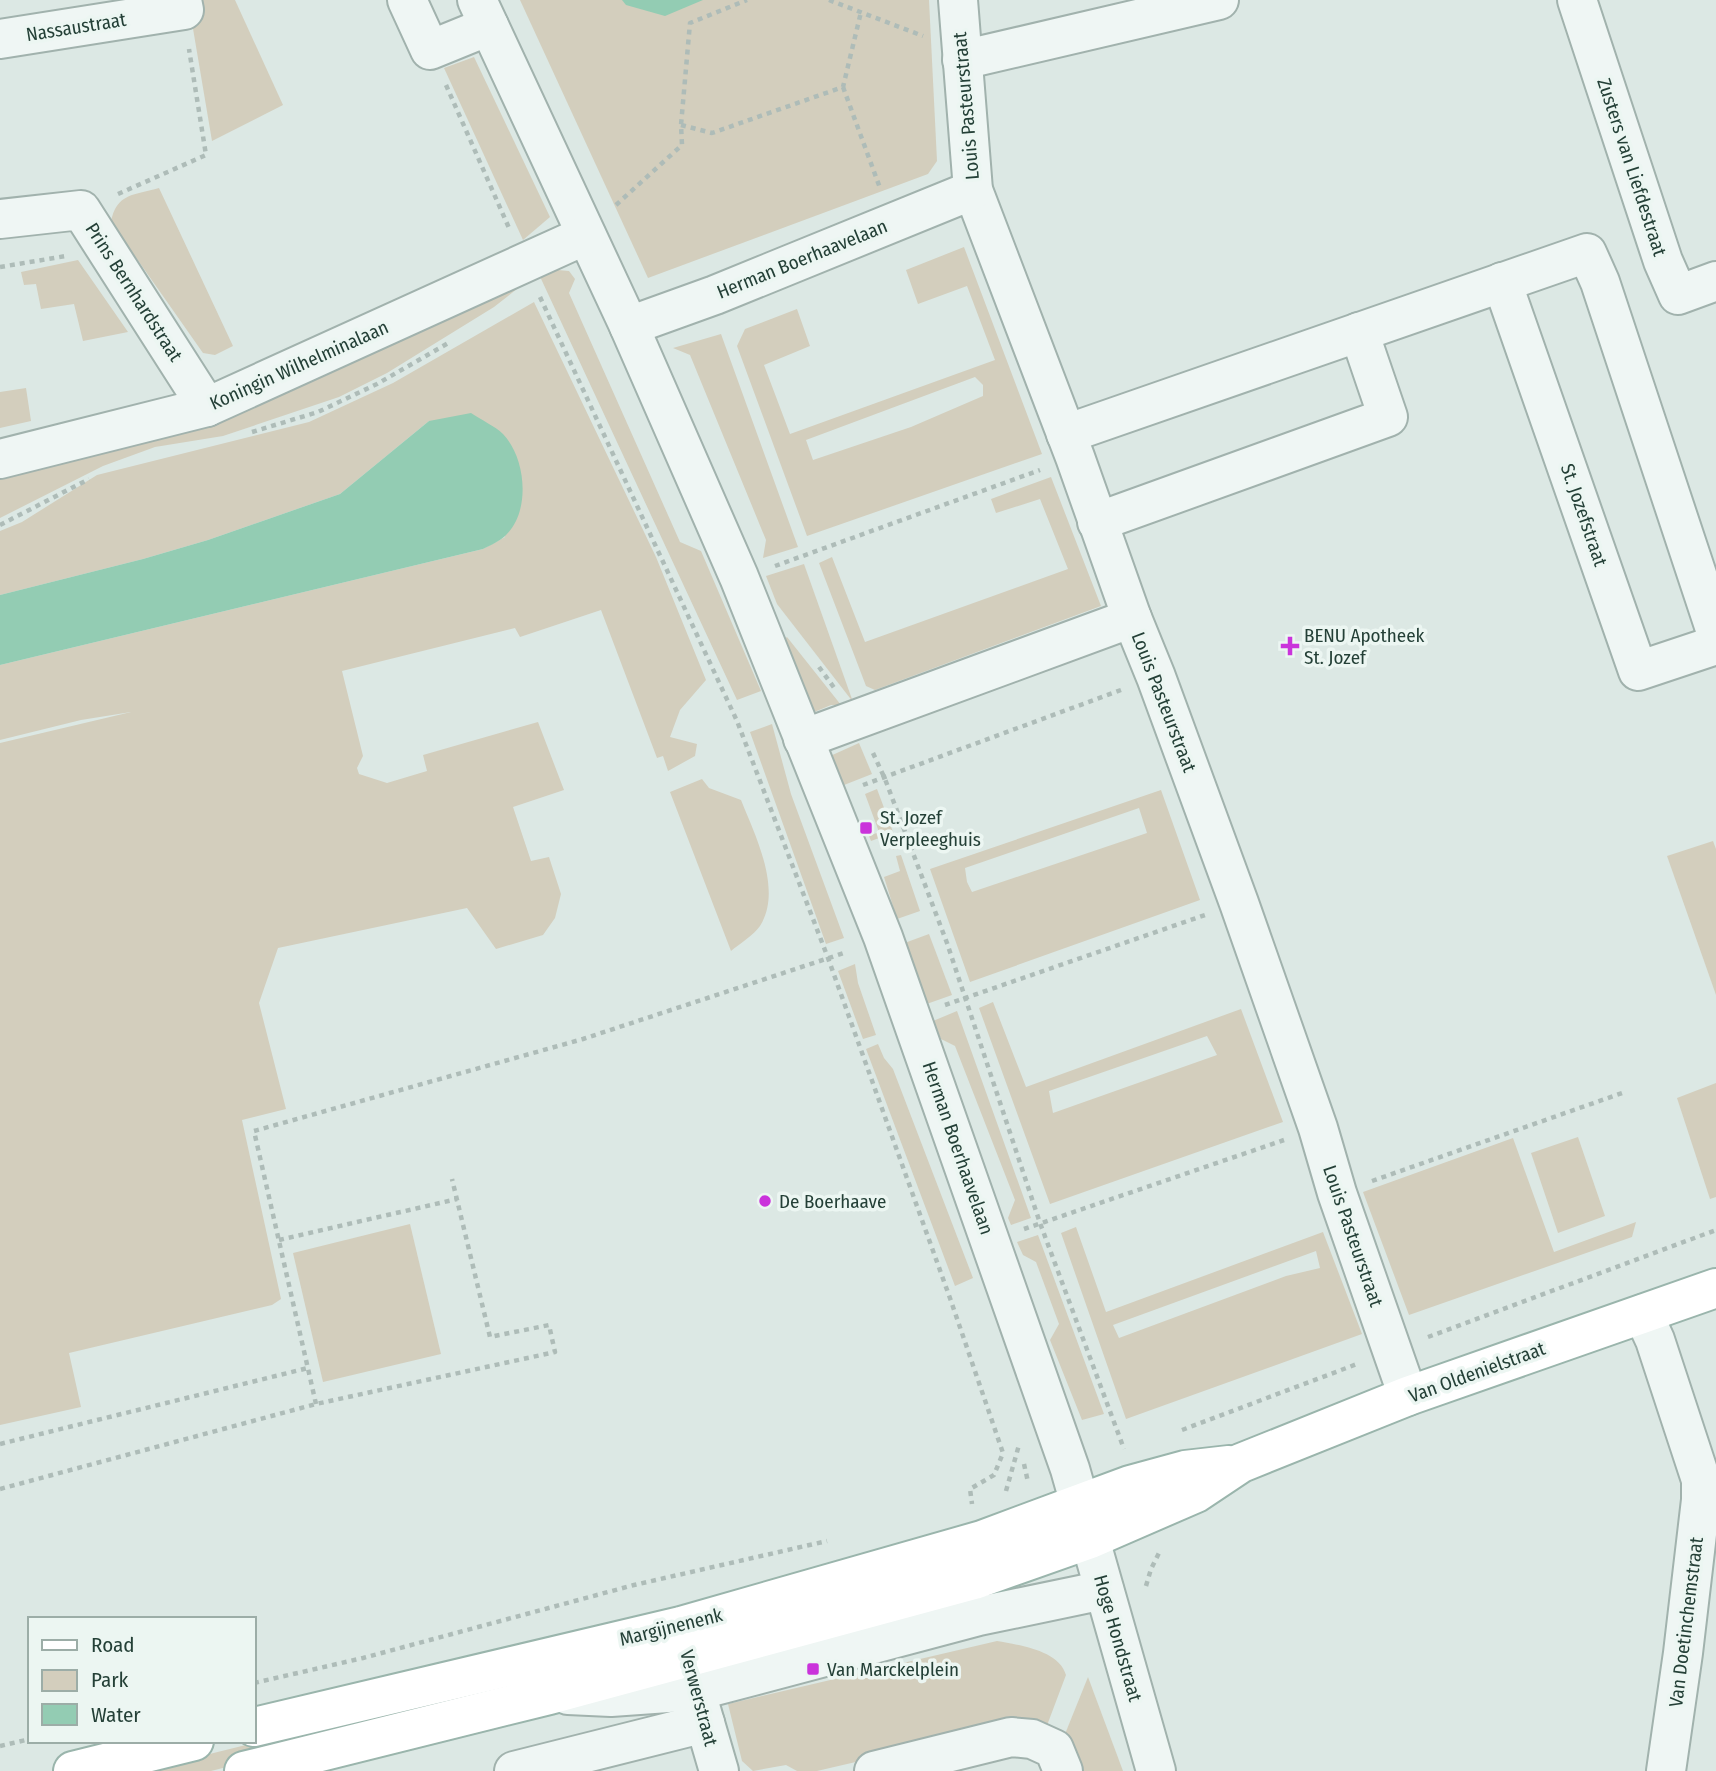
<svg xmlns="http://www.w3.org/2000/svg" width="1716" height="1771" font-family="'Fira Sans Condensed',sans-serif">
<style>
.green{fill:#d3cebd;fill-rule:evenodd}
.water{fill:#93ccb3}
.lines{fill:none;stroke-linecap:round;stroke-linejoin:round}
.minor-casing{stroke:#a1b2ad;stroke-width:42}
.major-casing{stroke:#9ab5ac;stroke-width:42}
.path{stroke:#aebcb8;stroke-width:4.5;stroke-dasharray:5 5;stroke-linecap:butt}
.minor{stroke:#eff6f4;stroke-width:38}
.major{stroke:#fff;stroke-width:38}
.poi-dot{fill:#ca33db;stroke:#ecf6f2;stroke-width:2.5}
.labels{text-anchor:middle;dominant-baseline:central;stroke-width:7;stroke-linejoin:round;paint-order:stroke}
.street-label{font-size:19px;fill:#244037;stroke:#ecf6f2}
.poi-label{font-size:19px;fill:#244037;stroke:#ecf6f2;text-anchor:start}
</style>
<rect width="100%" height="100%" fill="#dce8e4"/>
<!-- green -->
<g class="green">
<path d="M201 0H235L283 105 212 141 189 5Z"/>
<path d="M520 0H929L937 161 928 174 648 278Z"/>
<path d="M474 57 550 217 523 240 444 68Z"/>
<path d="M159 188 233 346 215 355 203 353 111 222C116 193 135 195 159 188Z"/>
<path d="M964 247 1042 454 807 536 737 346 745 329 797 309 810 346 764 365 790 434 995 360 967 286 918 304 906 270ZM975 377 983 385V396L911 427 813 460 806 440Z"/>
<path d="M78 260 128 332 83 341 74 304 41 309 36 284 24 285 21 272Z"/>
<path d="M536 268 569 271 575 279 569 293 680 542 701 551 761 691 737 700Z"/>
<path d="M523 275 522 285 494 307 387 373 339 397 223 436 155 447 103 466 0 518V477Z"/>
<path d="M534 302 656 557 706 680 680 710 670 737 697 744 695 756 668 771 663 756 657 758 601 610 520 637 515 628 342 671 363 756 357 768 359 774 387 783 427 771 423 755 538 722 564 790 513 807 531 861 549 857 561 894 555 918 543 935 496 949 467 908 278 948 259 1003 286 1109 242 1120 281 1299 272 1305 69 1353 81 1407 0 1425V743L131 712 81 720 0 740V665L483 549 505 537 429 421 340 494 208 540 143 559 0 595V531L22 522 97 475 309 422 393 383Z"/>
<path d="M721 334 798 547 763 558 766 540 690 355 673 348Z"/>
<path d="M26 388 31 421 0 428V392Z"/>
<path d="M1051 477 1101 606 875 690 866 686 819 563 832 557 865 642 1068 569 1040 499 996 513 991 499Z"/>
<path d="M804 564 853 702 777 604 766 576Z"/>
<path d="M787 637 841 705H831L812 713 783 640Z"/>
<path d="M772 724 791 794 844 938 826 944 750 732Z"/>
<path d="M859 743 872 774 839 787 828 757Z"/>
<path d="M702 779 709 788 741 800C755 835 783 890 760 926 754 935 739 944 731 951L670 792Z"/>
<path d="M877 789 899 848 893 850 887 835 871 841 869 836 879 832 865 794Z"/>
<path d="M1161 790 1200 900 970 982 930 869ZM1139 808 1147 833 972 892 967 882 965 868Z"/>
<path d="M1713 841 1716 849V995L1667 856Z"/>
<path d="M901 855 920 911 897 919 884 877 900 871 896 856Z"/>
<path d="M929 934 952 995 921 1006 899 945Z"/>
<path d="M855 964 858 983 876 1035 863 1039 838 971Z"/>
<path d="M993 1002 1026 1087 1241 1009 1283 1122 1050 1204 979 1008ZM1207 1036 1217 1055 1053 1113 1049 1091Z"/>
<path d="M957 1011 1031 1218 1011 1225 1008 1218 1015 1200 955 1046 941 1039 933 1021Z"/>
<path d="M878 1044 884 1058 893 1069 973 1278 955 1286 866 1049Z"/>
<path d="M1716 1083V1197L1710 1199 1677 1098Z"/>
<path d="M1578 1137 1605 1216 1558 1233 1531 1153Z"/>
<path d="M1513 1138 1554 1252 1636 1222 1632 1237 1409 1315 1363 1192Z"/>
<path d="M410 1224 441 1354 323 1382 293 1253Z"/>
<path d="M1076 1227 1106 1312 1323 1232 1362 1334 1126 1419 1061 1233ZM1316 1251 1320 1268 1286 1276 1119 1338 1113 1325Z"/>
<path d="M1038 1235 1104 1414 1082 1420 1050 1340 1059 1324 1036 1262 1023 1255 1017 1242Z"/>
<path d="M997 1641C1019 1645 1059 1650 1066 1675L1046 1728 1032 1721 817 1771H797L786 1765 753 1771 742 1761 728 1704Z"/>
<path d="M598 1658 600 1671 211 1771H141Z"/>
<path d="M1088 1677 1123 1771H1075L1063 1739Z"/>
</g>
<!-- water -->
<g class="water">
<path d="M622 0H703L665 16 626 5Z"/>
<path d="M471 413C481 420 495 426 503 434 526 458 531 511 506 535 500 541 491 545 483 549L0 665V595L143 559 208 540 340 494 429 421Z"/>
</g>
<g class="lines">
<defs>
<g id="minor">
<path d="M407 0 430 50 489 26"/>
<path d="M477 0 629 326 739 577 883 937 1070 1469 1156 1771"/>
<path d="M958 0 973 190 1075 457 1132 618 1156 677 1239 903 1318 1128 1337 1193 1408 1396"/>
<path d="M1577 0 1663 261 1678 295 1716 281"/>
<path d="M0 39 184 10 182 0"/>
<path d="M962 60 1219 0"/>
<path d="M0 219 81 210 207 407"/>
<path d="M1502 282 1638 671 1716 645"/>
<path d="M629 326 715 295 973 190"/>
<path d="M1066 434 1587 253 1600 282 1716 632"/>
<path d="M0 459 207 407 586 235"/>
<path d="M1097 522 1388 417 1359 332"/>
<path d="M803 739 1132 618"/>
<path d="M1643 1314 1655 1340 1701 1480V1500L1683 1653 1666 1771"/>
<path d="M568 1695 611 1697 696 1691 979 1616 1104 1590"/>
<path d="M698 1699 719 1771"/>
<path d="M514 1771 705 1723"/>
<path d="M874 1771 1011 1737 1032 1739 1054 1749 1063 1771"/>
</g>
<g id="major">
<path d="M254 1727 681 1626 982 1540 1130 1485 1185 1470 1229 1465"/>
<path d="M73 1771 194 1741"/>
<path d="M244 1771 549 1695 974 1580 1090 1539 1196 1493 1241 1463 1408 1396 1716 1288"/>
</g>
</defs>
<!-- minor casing -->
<use href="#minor" class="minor-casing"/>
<!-- major casing -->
<use href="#major" class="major-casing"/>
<!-- path -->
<g class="path">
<path d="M829 0 923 36"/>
<path d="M446 85 509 228"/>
<path d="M843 87 880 188"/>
<path d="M681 125 712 133 843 87 861 12"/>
<path d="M118 194 206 155 189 49"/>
<path d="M616 205 682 145 681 125 690 23 747 0"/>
<path d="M0 267 66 256"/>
<path d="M540 297 737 721 828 958 951 1301 1003 1453 994 1475 970 1489 972 1504"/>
<path d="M252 432 318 412 377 384 450 342"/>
<path d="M0 525 89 479"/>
<path d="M775 566 1040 470"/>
<path d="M819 667 835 689"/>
<path d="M873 753 885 779 947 943 1040 1223 1124 1449"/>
<path d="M863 785 1121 690"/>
<path d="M945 1005 1205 915"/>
<path d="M1372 1181 1625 1092"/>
<path d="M1024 1229 1284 1140"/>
<path d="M279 1240 457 1199"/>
<path d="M1428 1337 1716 1230"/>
<path d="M316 1404 254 1131 583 1039 847 952"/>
<path d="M1182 1430 1357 1364"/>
<path d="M0 1444 308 1368"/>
<path d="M1024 1464 1028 1482"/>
<path d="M0 1489 316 1404 555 1352 549 1325 490 1337 452 1179"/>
<path d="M1006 1491 1019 1445"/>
<path d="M1146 1586 1151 1569 1160 1551"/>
<path d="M254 1683 363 1658 634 1585 827 1541"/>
<path d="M0 1746 30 1739"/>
</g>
<!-- minor -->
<use href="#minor" class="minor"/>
<!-- major -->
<use href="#major" class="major"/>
</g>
<!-- markers -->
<g class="poi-dot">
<path d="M1286.5 635.5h7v7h7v7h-7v7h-7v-7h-7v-7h7z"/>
<rect x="859" y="821" width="14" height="14" rx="3.5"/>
<circle cx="765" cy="1201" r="7"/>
<rect x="806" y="1662" width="14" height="14" rx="3.5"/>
</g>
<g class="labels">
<!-- street labels -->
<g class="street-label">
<text transform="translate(76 27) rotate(-9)">Nassaustraat</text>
<text transform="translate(966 106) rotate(-95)">Louis Pasteurstraat</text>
<text transform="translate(1632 167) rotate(72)">Zusters van Liefdestraat</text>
<text transform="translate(802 259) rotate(-22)">Herman Boerhaavelaan</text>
<text transform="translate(134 292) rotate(57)">Prins Bernhardstraat</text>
<text transform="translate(299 365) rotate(-24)">Koningin Wilhelminalaan</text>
<text transform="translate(1584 515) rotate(71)">St. Jozefstraat</text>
<text transform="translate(1164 702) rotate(69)">Louis Pasteurstraat</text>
<text transform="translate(958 1148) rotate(71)">Herman Boerhaavelaan</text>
<text transform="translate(1353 1236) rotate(71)">Louis Pasteurstraat</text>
<text transform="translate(1477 1372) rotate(-20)">Van Oldenielstraat</text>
<text transform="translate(1686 1622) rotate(-83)">Van Doetinchemstraat</text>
<text transform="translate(671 1627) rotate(-14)">Margijnenenk</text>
<text transform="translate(1118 1638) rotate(74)">Hoge Hondstraat</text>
<text transform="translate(699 1698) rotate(75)">Verwerstraat</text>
</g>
<!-- poi labels -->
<g class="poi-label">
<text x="1304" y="635">BENU Apotheek<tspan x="1304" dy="22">St. Jozef</tspan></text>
<text x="880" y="817">St. Jozef<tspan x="880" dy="22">Verpleeghuis</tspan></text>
<text x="779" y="1201">De Boerhaave</text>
<text x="827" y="1669">Van Marckelplein</text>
</g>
</g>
<!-- legend -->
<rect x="28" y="1617" width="228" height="126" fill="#ecf6f2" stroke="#9cada7" stroke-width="2"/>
<rect x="42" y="1640" width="35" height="10" fill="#ffffff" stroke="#9cada7" stroke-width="2"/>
<text x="91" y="1652" font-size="21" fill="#244037">Road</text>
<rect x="42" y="1670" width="35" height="21" fill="#d3cebd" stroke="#9cada7" stroke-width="2"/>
<text x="91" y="1687" font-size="21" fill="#244037">Park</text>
<rect x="42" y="1704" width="35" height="21" fill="#93ccb3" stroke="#9cada7" stroke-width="2"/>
<text x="91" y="1722" font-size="21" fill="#244037">Water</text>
</svg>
